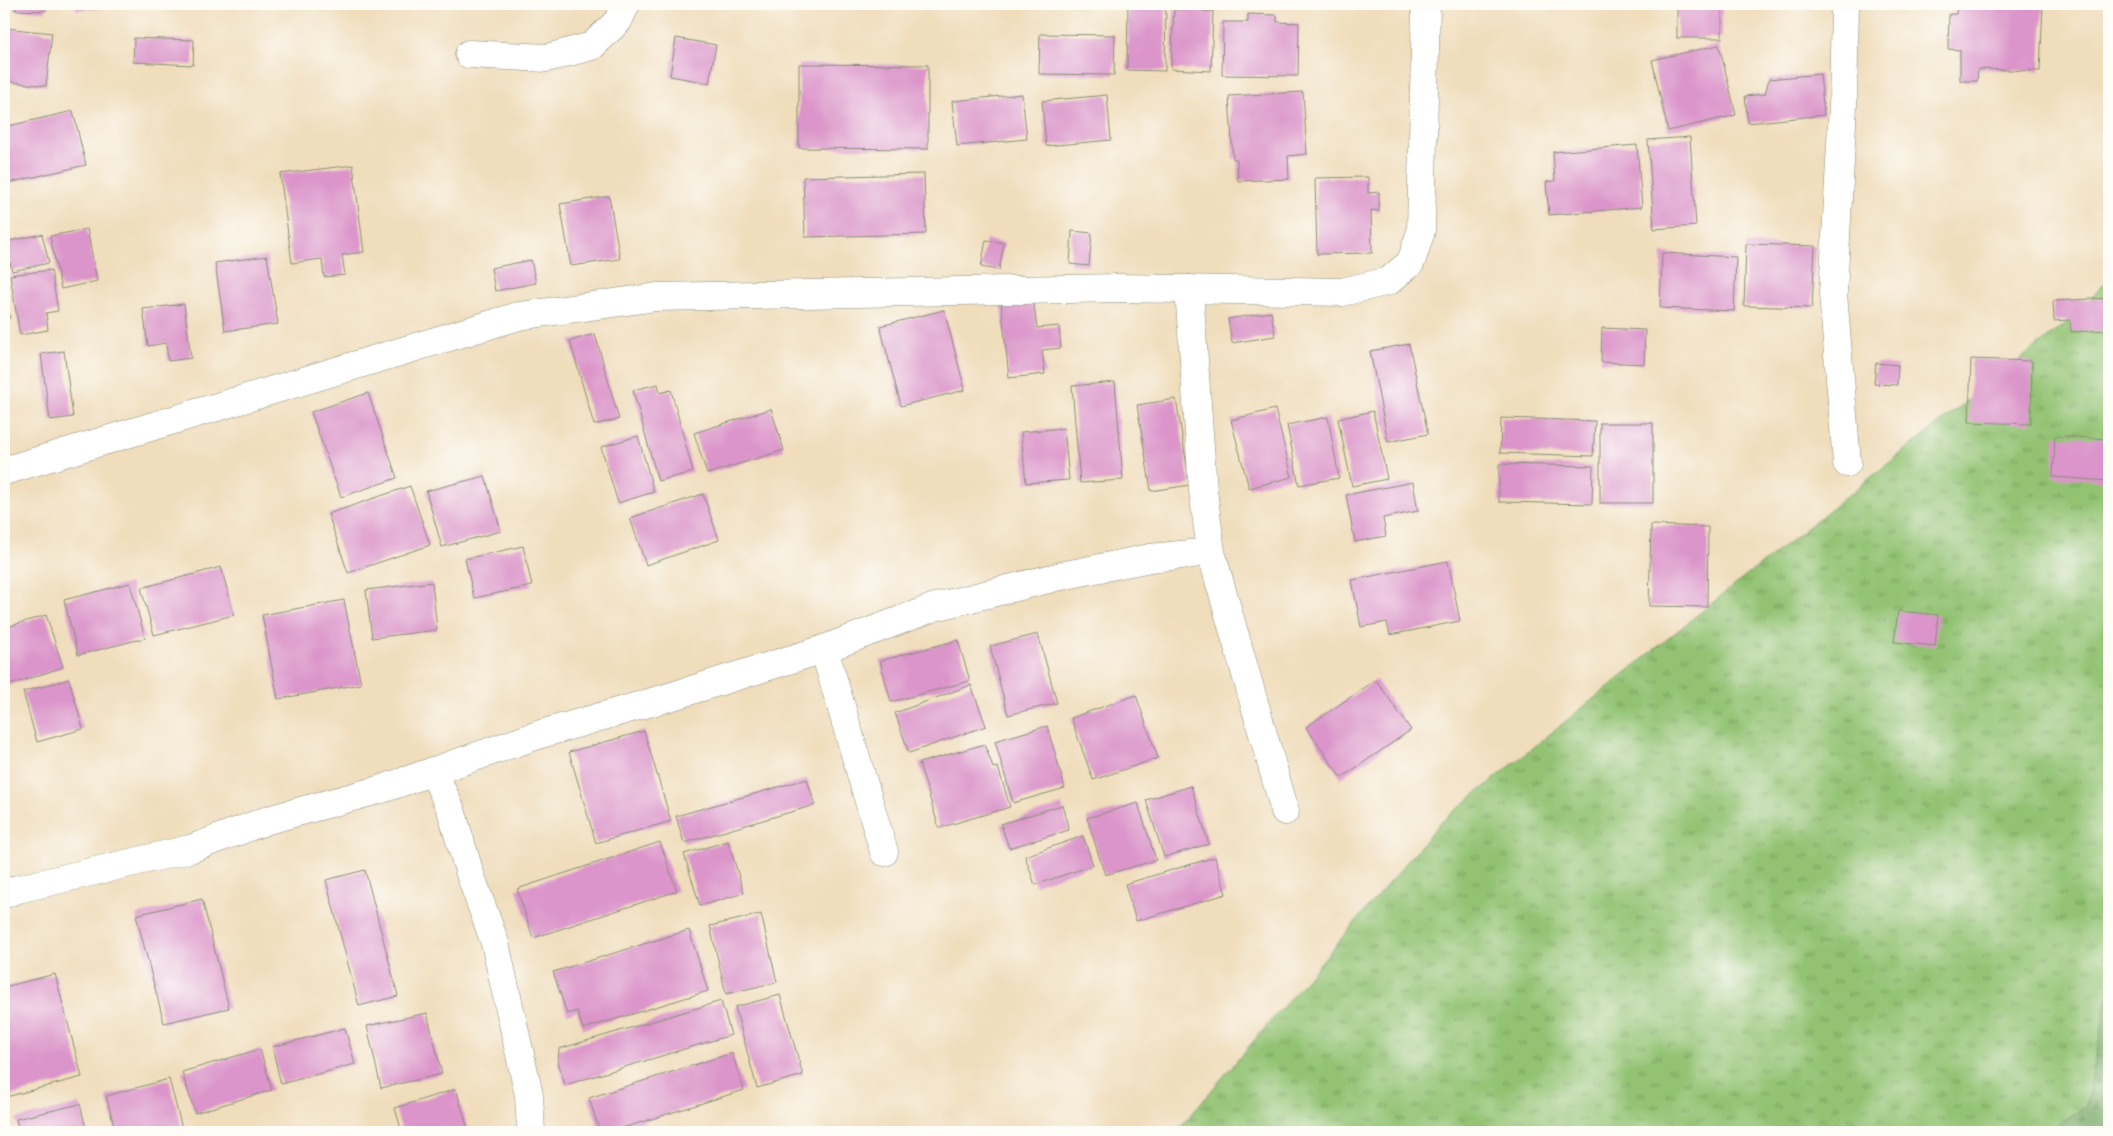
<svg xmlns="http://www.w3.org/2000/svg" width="2113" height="1136" font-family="'IM FELL English',serif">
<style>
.grass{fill:url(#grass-tufts);stroke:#588053}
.forest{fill:url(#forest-firs);stroke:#4a724c}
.building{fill:#db95ca}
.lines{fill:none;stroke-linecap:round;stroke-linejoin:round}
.street-casing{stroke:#888d78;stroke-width:29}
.street{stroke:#fff;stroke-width:28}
</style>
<defs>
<pattern id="grass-tufts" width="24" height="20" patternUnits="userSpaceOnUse" patternTransform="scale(1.25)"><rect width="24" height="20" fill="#92c272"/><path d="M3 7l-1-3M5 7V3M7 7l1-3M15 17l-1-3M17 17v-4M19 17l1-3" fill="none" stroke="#779f5e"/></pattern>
<pattern id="forest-firs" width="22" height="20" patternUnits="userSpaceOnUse" patternTransform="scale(1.25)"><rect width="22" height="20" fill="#75a864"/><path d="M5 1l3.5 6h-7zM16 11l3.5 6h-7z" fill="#5f8a53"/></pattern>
</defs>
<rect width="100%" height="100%" fill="#fdfcf7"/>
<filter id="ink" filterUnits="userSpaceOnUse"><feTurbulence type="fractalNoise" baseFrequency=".02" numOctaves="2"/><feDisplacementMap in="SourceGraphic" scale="10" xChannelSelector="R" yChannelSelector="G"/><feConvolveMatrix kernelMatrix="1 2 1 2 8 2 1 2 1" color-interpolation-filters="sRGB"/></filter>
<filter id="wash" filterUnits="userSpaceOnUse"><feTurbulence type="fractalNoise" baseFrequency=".0096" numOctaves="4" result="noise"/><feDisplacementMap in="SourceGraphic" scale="20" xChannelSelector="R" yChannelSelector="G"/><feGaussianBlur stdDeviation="1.12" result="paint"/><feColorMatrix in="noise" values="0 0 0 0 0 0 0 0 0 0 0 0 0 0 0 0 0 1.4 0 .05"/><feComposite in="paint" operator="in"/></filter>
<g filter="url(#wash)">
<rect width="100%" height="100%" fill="#f0ddbc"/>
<!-- grass -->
<path class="grass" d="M2109 279V993L2086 1106 2047 1132H1176L1440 823 1707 607 2070 320Z"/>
<!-- forest -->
<path class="forest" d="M2109 993V1132H2047L2086 1106Z"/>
<g id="blocks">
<!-- building -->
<g class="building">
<path d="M15 4H46V11L15 10Z"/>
<path d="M76 4H123L124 6 76 10Z"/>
<path d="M1128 4H1166L1165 71 1127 70Z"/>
<path d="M1187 4H1203V11H1213L1211 71 1171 69 1174 9 1187 10Z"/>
<rect x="1677" y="4" width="45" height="34"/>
<path d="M1957 4H2043L2040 71 1978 69 1977 81H1960V50L1948 49 1949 14H1956Z"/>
<path d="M1248 14 1277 15V22L1299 23 1298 76 1222 75 1223 22H1248Z"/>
<path d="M5 28 52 33 46 86 4 81Z"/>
<path d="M1040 34 1115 35 1114 75 1039 74Z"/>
<path d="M134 38 194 40 193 65 133 62Z"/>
<path d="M676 38 716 45 709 83 670 76Z"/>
<path d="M1719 45 1736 115 1668 131 1652 60Z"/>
<path d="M799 64 928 65V149L799 148Z"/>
<path d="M1820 74 1824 115 1748 123 1745 96 1765 94 1769 79Z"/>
<path d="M1303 92 1307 154 1288 156 1289 179 1238 181 1237 159H1233L1229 96Z"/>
<path d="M1022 94 1027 139 957 146 952 101Z"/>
<path d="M1107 95 1111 140 1046 146 1042 101Z"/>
<path d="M73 111 86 165 4 184V127Z"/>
<path d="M1690 137 1696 226 1654 229 1648 140Z"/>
<path d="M1637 145 1642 207 1549 215 1546 182 1555 181 1553 152Z"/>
<path d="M353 165 364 252 342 255 345 275 324 277 322 259 292 263 280 174Z"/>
<path d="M924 174 926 234 805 237 803 177Z"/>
<path d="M1368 177V193L1379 192V211L1371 210 1372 253 1317 254 1315 178Z"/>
<path d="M609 196 620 259 571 266 560 204Z"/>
<path d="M87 229 97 281 61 289 50 236Z"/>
<path d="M1072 231 1092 233 1089 266 1070 264Z"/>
<path d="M42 234 49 263 12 271 5 242Z"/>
<path d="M986 240 1004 243 999 270 981 267Z"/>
<path d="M1746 244 1815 246 1812 308 1744 306Z"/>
<path d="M1662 253 1736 257 1734 311 1660 308Z"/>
<path d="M267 256 278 324 225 331 215 263Z"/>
<path d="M531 260 536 283 495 291 491 268Z"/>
<path d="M51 270 58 311 46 313 48 330 20 335 10 275Z"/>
<path d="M4 294 10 318 4 320Z"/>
<path d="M1033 298 1037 328 1059 326 1061 348 1042 350 1045 374 1009 378 1001 301Z"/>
<path d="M2109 298V330L2071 332 2070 320 2054 321 2053 301Z"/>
<path d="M184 304 191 358 168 361 166 343 148 346 143 309Z"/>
<path d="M944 310 965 390 901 406 880 326Z"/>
<path d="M1271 312 1275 336 1232 343 1228 319Z"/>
<path d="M1602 328 1645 330 1644 364 1601 362Z"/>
<path d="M595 334 619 419 594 425 570 341Z"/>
<path d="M1409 344 1428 434 1388 442 1370 351Z"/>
<path d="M64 351 73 417 50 420 41 354Z"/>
<path d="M1971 359 2032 361 2031 424 1969 422Z"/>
<path d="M1876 363 1898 365 1897 385 1874 384Z"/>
<path d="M1115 382 1123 480 1080 483 1072 386Z"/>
<path d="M658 384 660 393 671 390 693 472 658 481 633 390Z"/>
<path d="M368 393 397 478 341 497 311 412Z"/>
<path d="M1176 399 1190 485 1151 491 1137 405Z"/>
<path d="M771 409 784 450 707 474 694 433Z"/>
<path d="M1275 409 1292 477 1249 488 1231 420Z"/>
<path d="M1373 411 1387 479 1352 486 1338 419Z"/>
<path d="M1328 417 1339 478 1299 485 1287 425Z"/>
<path d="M1501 418 1595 421 1593 456 1500 453Z"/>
<rect x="1600" y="423" width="53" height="80"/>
<path d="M1064 428 1069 480 1026 483 1021 432Z"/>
<path d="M638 436 654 492 618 503 601 447Z"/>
<path d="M2055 436 2109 439V481L2053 477Z"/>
<path d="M1499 464 1593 466 1592 504 1499 502Z"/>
<path d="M485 476 501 531 442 547 426 491Z"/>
<path d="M1413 482 1418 511 1383 518 1386 536 1355 542 1346 495Z"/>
<path d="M410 486 430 545 348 573 328 514Z"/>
<path d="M703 494 719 540 646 565 630 518Z"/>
<path d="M1651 525 1708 527 1707 607 1649 606Z"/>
<path d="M523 546 532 586 474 598 465 559Z"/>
<path d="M1448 561 1460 621 1390 635 1387 622 1361 627 1352 580Z"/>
<path d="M221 567 234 615 154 635 141 588Z"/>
<path d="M432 582 437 630 372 638 366 590Z"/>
<path d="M130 583 145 638 78 655 64 600Z"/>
<path d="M344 600 361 684 278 699 262 615Z"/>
<path d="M1898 611 1938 615 1935 646 1894 642Z"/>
<path d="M46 615 63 667 4 687V628Z"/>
<path d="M1038 634 1057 703 1008 715 990 646Z"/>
<path d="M958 640 970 681 891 702 880 661Z"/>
<path d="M69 679 83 729 37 742 23 692Z"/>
<path d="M1376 680 1411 730 1341 778 1306 727Z"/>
<path d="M971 685 986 726 909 753 895 713Z"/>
<path d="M1136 695 1158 758 1093 780 1071 718Z"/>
<path d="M1047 726 1065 788 1013 803 995 741Z"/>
<path d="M644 731 671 821 596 843 569 752Z"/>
<path d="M985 744 993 768 998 767 1010 807 939 828 919 763Z"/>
<path d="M807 779 815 805 684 843 676 816Z"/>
<path d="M1191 786 1209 844 1164 857 1146 800Z"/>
<path d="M1138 803 1156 860 1105 875 1087 818Z"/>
<path d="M1062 805 1069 830 1009 848 1001 824Z"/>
<path d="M1083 836 1093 865 1035 885 1025 856Z"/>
<path d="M728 841 744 893 700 906 684 854Z"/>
<path d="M660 842 677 891 533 938 517 889Z"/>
<path d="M1215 857 1226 894 1136 921 1125 884Z"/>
<path d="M365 870 398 996 359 1006 326 880Z"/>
<path d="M202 899 229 1008 164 1023 136 915Z"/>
<path d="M761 914 777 982 726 994 710 926Z"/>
<path d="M689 930 708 991 583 1029 577 1011 567 1014 553 972Z"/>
<path d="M55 974 82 1077 6 1097 4 1087V987Z"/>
<path d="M780 995 803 1075 757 1088 735 1007Z"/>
<path d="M721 1001 731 1035 565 1085 558 1062 559 1049Z"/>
<path d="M427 1013 442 1074 381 1088 367 1026Z"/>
<path d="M345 1028 355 1064 281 1084 272 1047Z"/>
<path d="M260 1049 272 1090 195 1113 182 1072Z"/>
<path d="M732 1053 744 1090 610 1132H600L589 1098Z"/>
<path d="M169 1079 183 1132H116L106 1096Z"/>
<path d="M456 1089 469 1132H402L395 1108Z"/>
<path d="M80 1104 87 1132H19L16 1119Z"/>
</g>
</g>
</g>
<g filter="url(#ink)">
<use href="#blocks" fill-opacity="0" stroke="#888d78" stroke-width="1"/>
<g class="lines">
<defs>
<g id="street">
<path d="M1845 4 1843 105 1833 294 1847 463"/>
<path d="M469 54 547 58 592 46 618 21 626 4"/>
<path d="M4 471 519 316 657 297 1119 288 1342 292 1389 281 1411 262 1421 231 1426 4"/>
<path d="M1211 552 1285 811"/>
<path d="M824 649 884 852"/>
<path d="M433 771 451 810 470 874 495 943 529 1095 531 1132"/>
<path d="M4 894 18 889 190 849 268 820 382 789 541 734 666 698 824 649 935 607 1061 576 1150 558 1211 552 1203 490 1189 289"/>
</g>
</defs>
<!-- street casing -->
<use href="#street" class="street-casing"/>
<!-- street -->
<use href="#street" class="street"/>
</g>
</g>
<!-- margin -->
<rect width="2113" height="1136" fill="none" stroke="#fdfcf7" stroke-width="20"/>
</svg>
